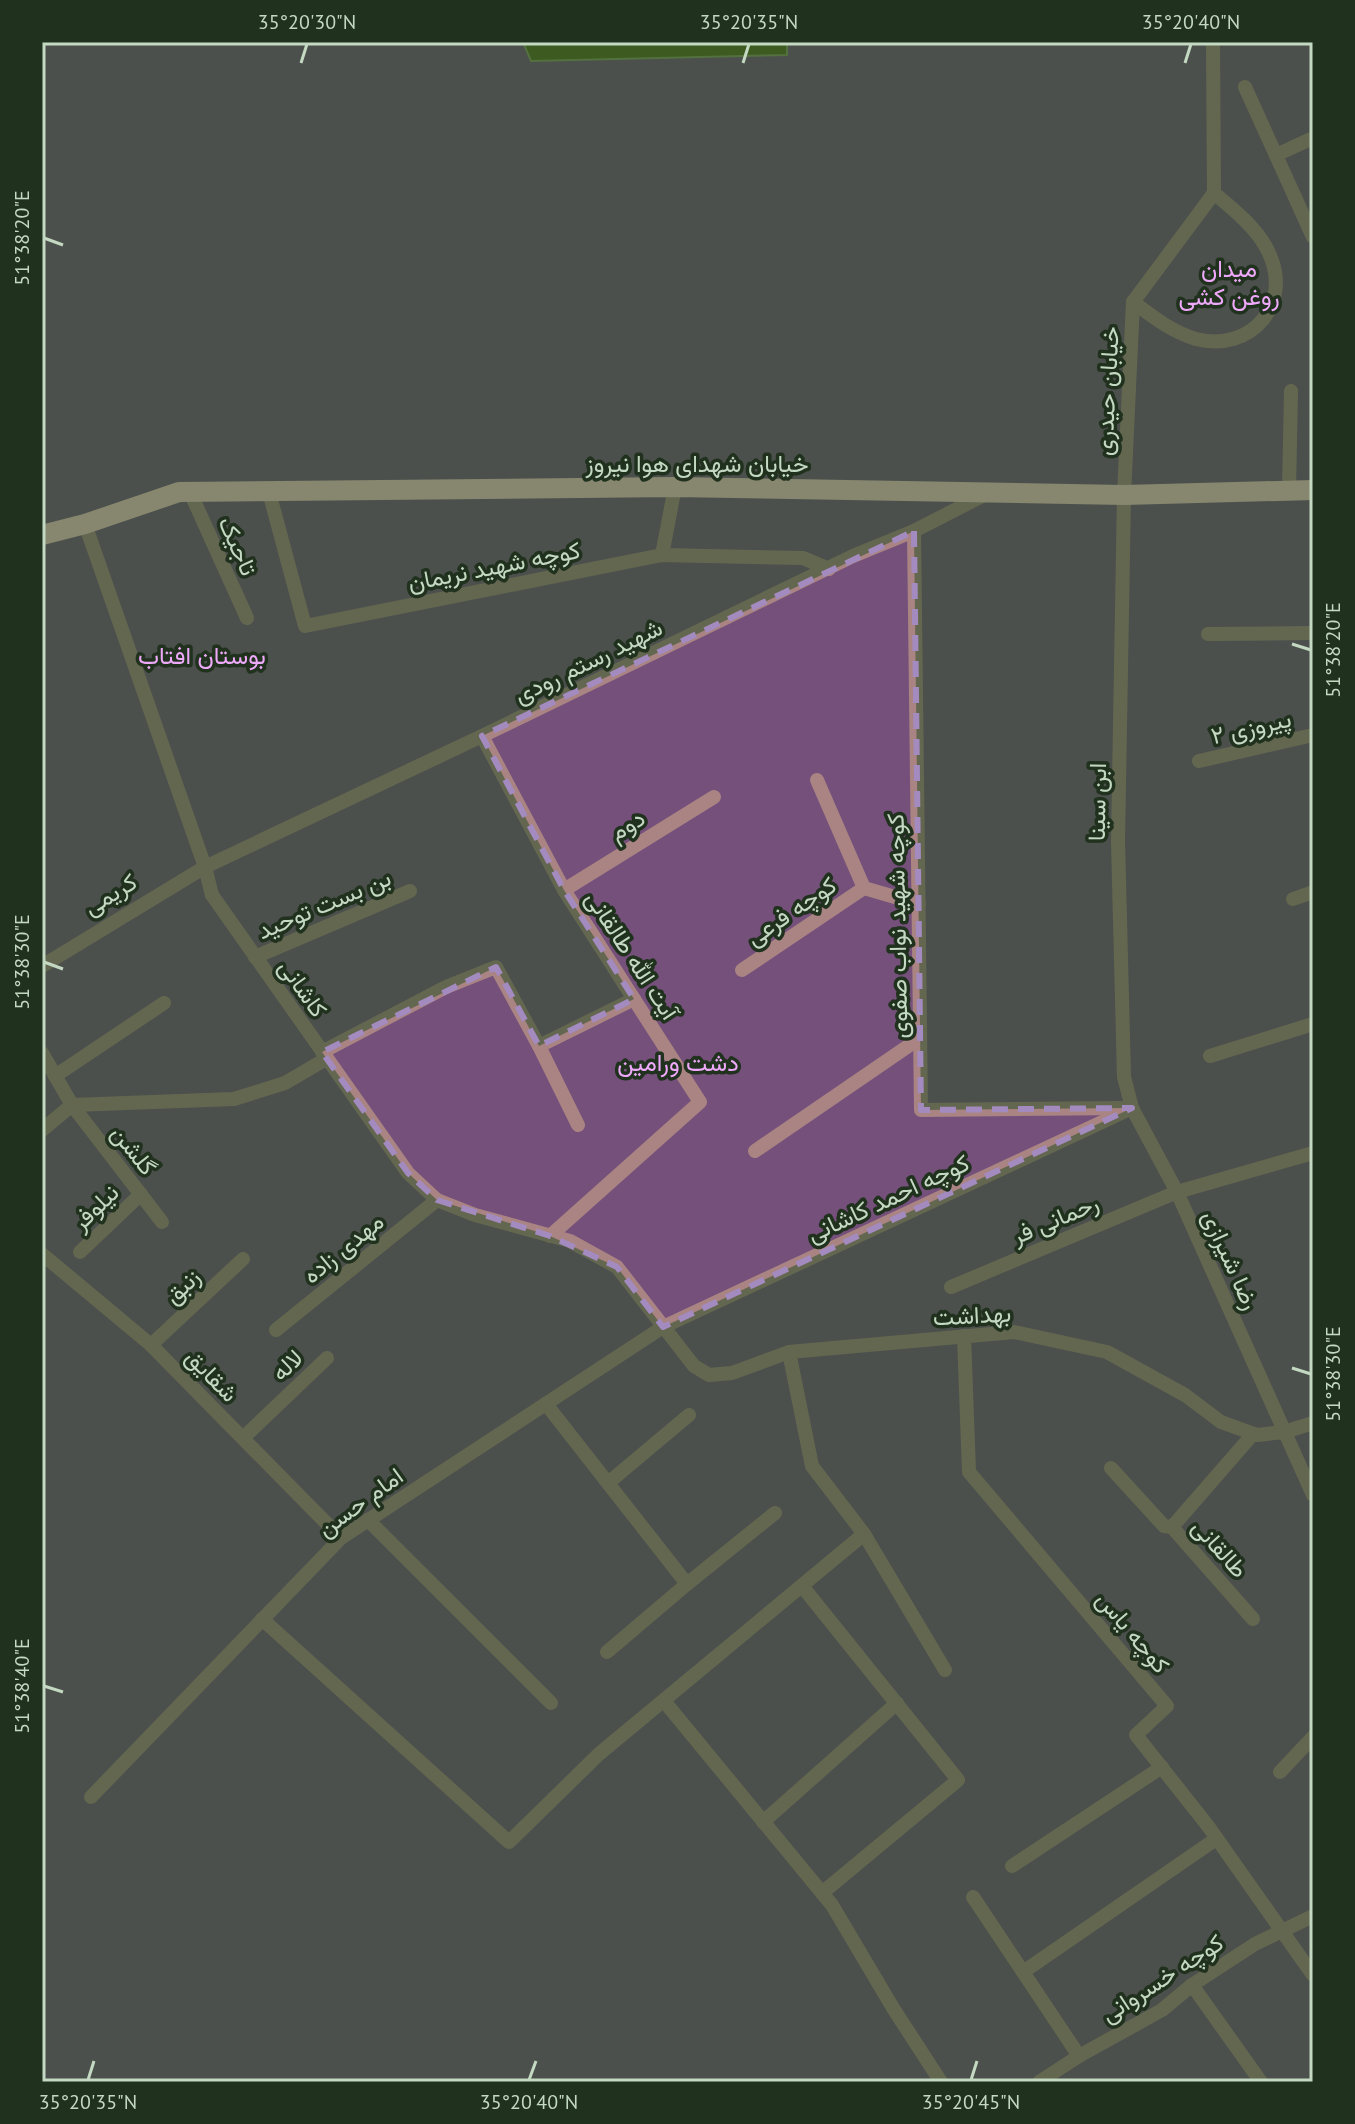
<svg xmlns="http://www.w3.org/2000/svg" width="1355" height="2124" font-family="'PT Sans',Vazirmatn,sans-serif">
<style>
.green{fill:#75507b}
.building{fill:#556719;stroke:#86975e;stroke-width:2}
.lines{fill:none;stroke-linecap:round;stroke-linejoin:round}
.minor{stroke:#a98482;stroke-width:14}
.major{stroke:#f7c9c6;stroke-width:20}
.marked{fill:none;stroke:#a38bc0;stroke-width:6;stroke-dasharray:16 10;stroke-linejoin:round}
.ticks{fill:none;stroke:#c4d9c1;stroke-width:3}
.labels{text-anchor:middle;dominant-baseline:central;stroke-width:7;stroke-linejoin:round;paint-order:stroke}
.park-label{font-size:24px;fill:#efa9fa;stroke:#20311e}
.street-label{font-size:24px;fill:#c4d9c1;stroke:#20311e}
.neatline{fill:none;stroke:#c4d9c1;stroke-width:3}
.ticks-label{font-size:20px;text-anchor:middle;fill:#c4d9c1}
</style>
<rect width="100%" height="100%" fill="#2a5026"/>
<!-- green -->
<rect class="green" x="42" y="42" width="1271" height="2040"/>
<!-- building -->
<path class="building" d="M523 42H787V55L531 61Z"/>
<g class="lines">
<!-- minor -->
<g class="minor">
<path d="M1245 87 1313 237"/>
<path d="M1276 155 1313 138"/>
<path d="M1214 193C1233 209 1257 228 1268 251 1294 303 1252 353 1196 339 1172 332 1153 317 1133 302L1124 495 1118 841 1124 1077 1132 1108 1177 1192 1313 1495"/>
<path d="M1133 302 1214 193 1213 42"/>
<path d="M1289 491 1291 391"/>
<path d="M190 492 247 618"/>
<path d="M269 492 305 626 662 555 803 558 829 569"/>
<path d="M85 524 205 867 212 895 408 1173 437 1200 475 1215 570 1241 617 1267 694 1366 709 1375 732 1373 789 1352 1014 1332 1107 1352 1185 1395 1221 1422 1257 1435 1284 1432 1313 1423"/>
<path d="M914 531 921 1110 1128 1108"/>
<path d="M662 555 675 487"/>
<path d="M1208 634 1313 633"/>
<path d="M482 736 564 890 700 1102 550 1236"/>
<path d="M1199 761 1313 735"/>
<path d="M817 780 864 888 919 904"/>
<path d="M564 890 714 797"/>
<path d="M1293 899 1313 892"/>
<path d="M255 957 410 891"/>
<path d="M42 966 205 867 482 736 853 556 914 531 986 494"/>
<path d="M742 970 864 888"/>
<path d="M539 1046 634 999"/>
<path d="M322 1052 446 987 496 967 539 1046 578 1125"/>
<path d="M42 1053 72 1105 162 1222"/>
<path d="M1210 1056 1313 1024"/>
<path d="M55 1076 164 1003"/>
<path d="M42 1130 72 1105 234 1099 285 1083 326 1059"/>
<path d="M755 1151 920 1038"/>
<path d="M80 1252 141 1194"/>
<path d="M42 1254 151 1345 341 1538"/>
<path d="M951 1287 1177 1192 1313 1153"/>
<path d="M276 1330 437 1200"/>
<path d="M964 1336 969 1472 1167 1706 1136 1735 1208 1826 1313 1975"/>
<path d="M151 1345 243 1259"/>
<path d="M789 1352 812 1466 864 1534 945 1670"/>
<path d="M546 1404 687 1584 775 1513"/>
<path d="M1253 1434 1172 1527 1253 1619"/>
<path d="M243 1438 327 1358"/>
<path d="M1111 1468 1164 1526 1172 1527"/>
<path d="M608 1483 689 1415"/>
<path d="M368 1520 551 1703"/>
<path d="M802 1586 958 1780 822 1893"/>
<path d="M262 1619 509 1842 599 1754 864 1534"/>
<path d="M607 1652 687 1584"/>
<path d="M664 1701 832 1905 893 2008 941 2082"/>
<path d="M1280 1772 1313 1737"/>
<path d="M91 1797 341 1538 663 1327 1132 1108"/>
<path d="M763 1822 897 1703"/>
<path d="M1012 1866 1162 1767"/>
<path d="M973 1897 1079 2056"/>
<path d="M1023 1972 1216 1839"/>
<path d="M1192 1985 1261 2082"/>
<path d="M1039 2082 1079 2056 1162 2010 1192 1985 1255 1944 1313 1916"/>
</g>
<!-- major -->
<path class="major" d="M42 535 85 524 179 492 675 487 1124 495 1313 490"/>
</g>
<!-- marked area -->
<path d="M0 0H1355V2124H0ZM914 531 921 1110 1132 1108 663 1327 617 1267 550 1236 437 1200 408 1173 322 1052 496 967 539 1046 634 999 564 890 482 736Z" fill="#2a5026" fill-opacity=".55" fill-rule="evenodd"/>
<path class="marked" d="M914 531 921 1110 1132 1108 663 1327 617 1267 550 1236 437 1200 408 1173 322 1052 496 967 539 1046 634 999 564 890 482 736Z"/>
<!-- ticks -->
<path class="ticks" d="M301 63 307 44M743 63 749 44M1185 63 1191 44M44 238 63 245M1292 644 1311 650M44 962 63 969M1292 1368 1311 1374M44 1686 63 1692M88 2080 94 2061M529 2080 536 2061M971 2080 977 2061"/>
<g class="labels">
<!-- park labels -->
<g class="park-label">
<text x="1229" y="268">میدان<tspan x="1229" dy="28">روغن کشی</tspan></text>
<text x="202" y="655">بوستان افتاب</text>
<text x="678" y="1062">دشت ورامین</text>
</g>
<!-- street labels -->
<g class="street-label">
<text transform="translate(1107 391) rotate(-87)">خیابان حیدری</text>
<text x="697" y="463">خیابان شهدای هوا نیروز</text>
<text transform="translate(238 546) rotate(66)">تاجیک</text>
<text transform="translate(494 566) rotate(-11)">کوچه شهید نریمان</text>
<text transform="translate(588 661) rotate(-26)">شهید رستم رودی</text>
<text transform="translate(1251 727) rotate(-13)">پیروزی ۲</text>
<text transform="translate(1097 802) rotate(-89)">ابن سینا</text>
<text transform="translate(627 825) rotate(-32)">دوم</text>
<text transform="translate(110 894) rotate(-31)">کریمی</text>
<text transform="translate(324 904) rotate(-23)">بن بست توحید</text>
<text transform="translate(791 911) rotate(-34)">کوچه فرعی</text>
<text transform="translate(897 926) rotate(-91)">کوچه شهید نواب صفوی</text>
<text transform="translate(632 955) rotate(57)">آیت الله طالقانی</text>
<text transform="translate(303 988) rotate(55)">کاشانی</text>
<text transform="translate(134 1150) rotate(52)">گلشن</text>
<text transform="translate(888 1198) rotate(-25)">کوچه احمد کاشانی</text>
<text transform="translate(95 1207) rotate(-44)">نیلوفر</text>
<text transform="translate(1055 1219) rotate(-23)">رحمانی فر</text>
<text transform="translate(343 1248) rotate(-39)">مهدی زاده</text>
<text transform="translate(1231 1260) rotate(66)">رضا شیرازی</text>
<text transform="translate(182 1286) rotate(-43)">زنبق</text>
<text transform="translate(972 1315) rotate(-3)">بهداشت</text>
<text transform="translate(287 1365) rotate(-44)">لاله</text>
<text transform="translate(212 1375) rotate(46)">شقایق</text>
<text transform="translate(360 1502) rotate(-36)">امام حسن</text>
<text transform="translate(1220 1548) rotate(48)">طالقانی</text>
<text transform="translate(1133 1632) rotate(50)">کوچه یاس</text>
<text transform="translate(1162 1978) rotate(-33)">کوچه خسروانی</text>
</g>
</g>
<!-- border -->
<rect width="1355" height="2124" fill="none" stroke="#20311e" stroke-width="88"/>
<rect x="44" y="44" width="1267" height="2036" class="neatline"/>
<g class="ticks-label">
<text x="307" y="29">35°20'30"N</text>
<text x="749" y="29">35°20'35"N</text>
<text x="1191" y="29">35°20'40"N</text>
<text transform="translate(22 238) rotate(-90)" y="7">51°38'20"E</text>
<text transform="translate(1333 650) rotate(-90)" y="7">51°38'20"E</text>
<text transform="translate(22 962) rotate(-90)" y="7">51°38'30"E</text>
<text transform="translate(1333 1374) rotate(-90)" y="7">51°38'30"E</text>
<text transform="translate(22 1686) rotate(-90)" y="7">51°38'40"E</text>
<text x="88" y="2109">35°20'35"N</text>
<text x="529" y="2109">35°20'40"N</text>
<text x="971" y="2109">35°20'45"N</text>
</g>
</svg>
